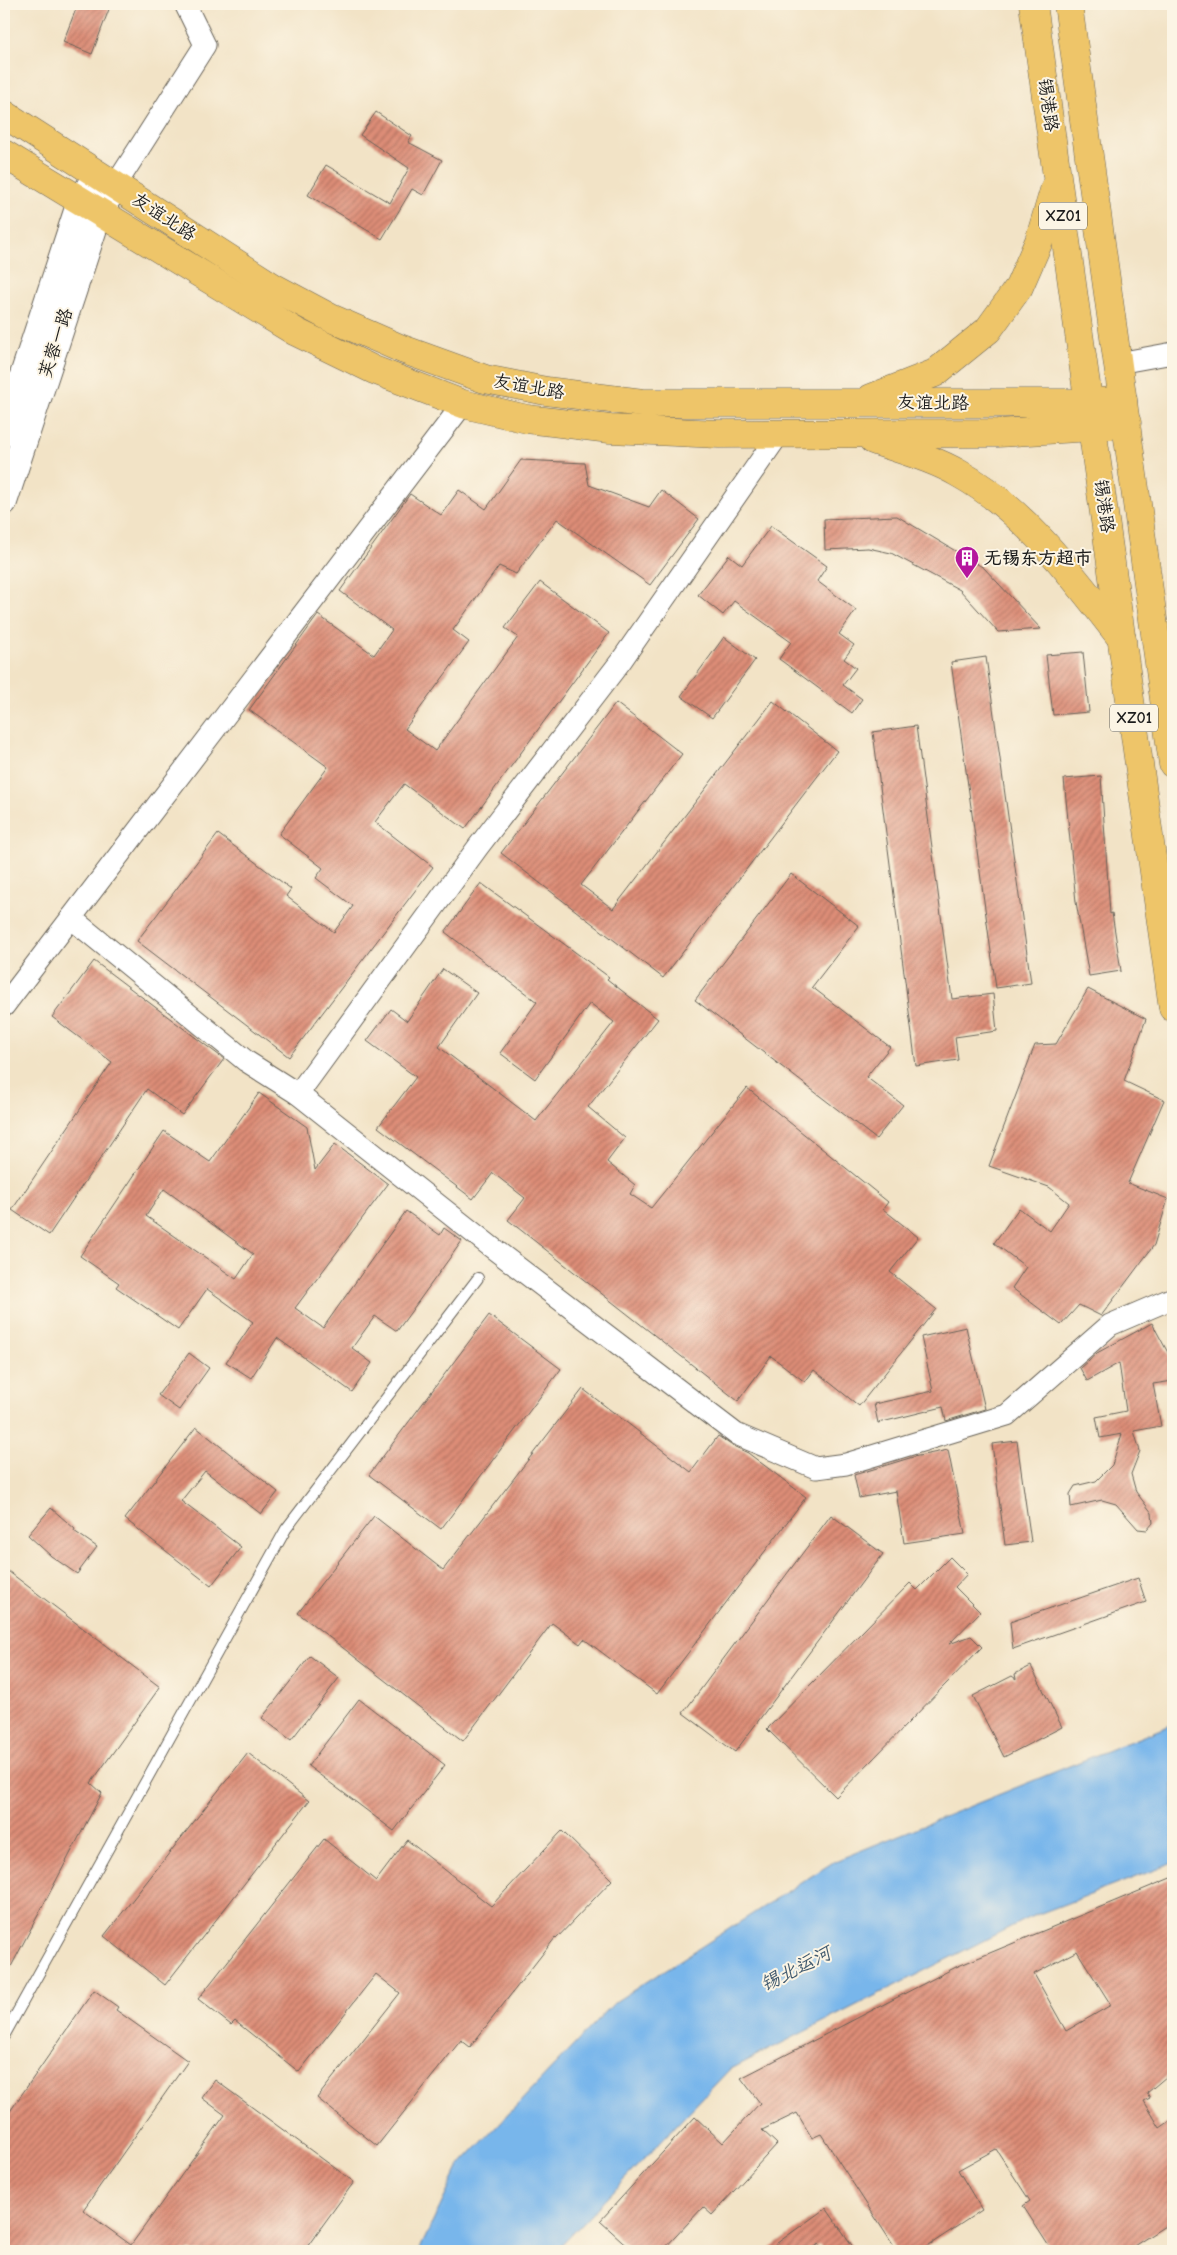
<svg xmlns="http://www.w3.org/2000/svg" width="1177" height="2255" font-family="'Comic Neue','LXGW WenKai TC',sans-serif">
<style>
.water{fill:#78b6eb;stroke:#4a6984}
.building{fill:url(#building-hatch);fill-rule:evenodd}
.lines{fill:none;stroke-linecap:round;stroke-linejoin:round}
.service-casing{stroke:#676258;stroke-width:12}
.minor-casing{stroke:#676258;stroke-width:23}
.tertiary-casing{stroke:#676258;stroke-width:28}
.primary-casing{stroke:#676258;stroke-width:29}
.service{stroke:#fff;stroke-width:10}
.minor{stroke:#fff;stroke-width:21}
.tertiary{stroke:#fff;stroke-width:26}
.primary{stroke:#eec569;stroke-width:28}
.labels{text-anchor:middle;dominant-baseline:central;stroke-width:4;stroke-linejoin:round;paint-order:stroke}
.shield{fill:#fcf5e5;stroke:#5f5d58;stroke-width:1}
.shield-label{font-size:16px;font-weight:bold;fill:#1c1c1c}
.street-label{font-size:18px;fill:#1c1c1c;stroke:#fcf5e5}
.poi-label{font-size:18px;font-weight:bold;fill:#1c1c1c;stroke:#fcf5e5;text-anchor:start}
.water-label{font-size:19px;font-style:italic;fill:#415a6f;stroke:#fcf5e5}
</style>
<defs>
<pattern id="building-hatch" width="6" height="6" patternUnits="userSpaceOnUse" patternTransform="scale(1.25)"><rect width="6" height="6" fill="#dd8d77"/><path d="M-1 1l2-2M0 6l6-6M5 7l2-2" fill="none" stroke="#b27261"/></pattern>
</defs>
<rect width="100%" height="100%" fill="#fcf5e5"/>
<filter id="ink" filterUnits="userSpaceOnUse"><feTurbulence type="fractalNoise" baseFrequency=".02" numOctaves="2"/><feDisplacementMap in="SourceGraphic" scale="10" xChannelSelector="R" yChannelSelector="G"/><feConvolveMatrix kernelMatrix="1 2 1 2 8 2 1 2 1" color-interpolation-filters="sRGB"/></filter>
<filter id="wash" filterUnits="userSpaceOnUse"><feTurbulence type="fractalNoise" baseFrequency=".0096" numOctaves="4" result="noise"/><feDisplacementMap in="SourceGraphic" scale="20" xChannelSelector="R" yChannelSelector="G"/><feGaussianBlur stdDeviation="1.12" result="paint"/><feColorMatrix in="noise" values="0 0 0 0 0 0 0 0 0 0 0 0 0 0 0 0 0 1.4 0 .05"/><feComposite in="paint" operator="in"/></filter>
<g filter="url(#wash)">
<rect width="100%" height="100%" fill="#f2e3c6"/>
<!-- water -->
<path class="water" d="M1173 1724V1863L1028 1918 729 2070 556 2251H419L460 2165 615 2002 835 1861Z"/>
<g id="blocks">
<!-- building -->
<g class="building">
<path d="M78 4H111L92 54 63 42Z"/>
<path d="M376 112 412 136 408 142 442 160 423 195 412 189 382 239 308 195 326 165 390 203 409 168 360 135Z"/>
<path d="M521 460 585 463 589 485 649 507 661 490 699 519 650 585 557 519 516 574 499 566 453 630 469 642 405 729 435 751 518 637 505 628 540 582 609 633 465 829 404 784 375 822 433 867 289 1057 137 941 218 834 291 889 286 896 334 932 353 906 316 878 323 868 279 834 328 767 249 710 318 615 374 655 392 630 340 591 410 494 441 515 459 490 486 509Z"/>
<path d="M897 516 984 568 1041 629 998 632 960 590 891 553 868 548 825 550 824 519Z"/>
<path d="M771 526 827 566 817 581 856 610 839 634 854 645 844 659 856 668 843 685 862 699 852 713 779 659 791 642 734 601 723 615 698 595 729 555 742 565Z"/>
<path d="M724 637 755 660 712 718 681 696Z"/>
<path d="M1083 652 1089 712 1053 715 1046 655Z"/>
<path d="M986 657 1031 983 996 988 951 662Z"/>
<path d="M773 701 837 751 663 978 501 853 616 703 682 754 581 885 613 909Z"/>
<path d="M916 726 952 999 993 994 997 1031 955 1037 958 1060 916 1066 873 732Z"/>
<path d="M1101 776 1110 914 1112 913 1121 971 1089 976 1076 902 1064 779Z"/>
<path d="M791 874 859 926 812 987 890 1047 866 1077 903 1105 876 1139 695 1000Z"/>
<path d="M481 883 609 977 607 979 658 1019 588 1107 625 1138 607 1162 635 1185 630 1194 651 1208 747 1088 888 1202 883 1209 918 1237 890 1272 936 1309 859 1406 814 1370 805 1382 771 1356 738 1401 508 1220 525 1198 493 1173 473 1199 378 1127 416 1077 367 1041 391 1009 407 1021 443 969 477 993 439 1047 536 1121 614 1022 590 1003 535 1079 500 1053 537 1002 445 932Z"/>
<path d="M94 961 224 1059 182 1115 147 1089 49 1235 12 1210 112 1062 52 1017Z"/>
<path d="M1088 989 1146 1019 1124 1081 1164 1100 1128 1183 1168 1199 1154 1245 1101 1316 1079 1305 1061 1325 1012 1288 1026 1267 994 1243 1019 1208 1050 1231 1069 1203 1049 1187 989 1166 1035 1045 1056 1044Z"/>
<path d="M259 1093 307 1127 315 1170 335 1144 388 1184 295 1308 323 1328 406 1211 440 1235 444 1228 462 1241 397 1331 375 1316 352 1348 372 1363 352 1392 277 1338 251 1378 226 1362 253 1322 207 1289 178 1330 116 1287 119 1283 80 1256 164 1131 210 1162ZM164 1189 253 1254 236 1279 146 1216Z"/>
<path d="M489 1315 561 1369 441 1529 369 1475Z"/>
<path d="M1152 1323 1173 1362V1381L1153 1384 1161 1426 1134 1431 1140 1451 1131 1474 1136 1492 1152 1513 1153 1523 1147 1530 1138 1529 1116 1504 1102 1500 1071 1507 1070 1494 1075 1486 1096 1481 1112 1465 1122 1434 1100 1438 1096 1417 1126 1411 1119 1363 1087 1381 1080 1368 1097 1353Z"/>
<path d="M966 1327 985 1409 946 1421 943 1407 878 1423 874 1404 933 1391 921 1337Z"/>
<path d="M189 1353 209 1368 179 1410 158 1395Z"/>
<path d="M583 1389 691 1472 718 1436 731 1445 748 1453 806 1497 657 1694 584 1639 580 1644 552 1623 463 1741 298 1613 374 1516 443 1570Z"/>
<path d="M196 1427 278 1492 261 1514 205 1471 181 1501 241 1547 211 1586 125 1519Z"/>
<path d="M1017 1441 1031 1542 1005 1545 992 1444Z"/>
<path d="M948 1450 965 1534 904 1543 896 1491 859 1498 854 1475 913 1457Z"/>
<path d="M51 1508 75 1529 74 1531 97 1547 77 1574 51 1556 28 1535Z"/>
<path d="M831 1515 883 1554 735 1752 683 1713Z"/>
<path d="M950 1557 967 1574 955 1587 980 1612 949 1644 971 1636 982 1647 836 1797 767 1729 910 1583 917 1590Z"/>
<path d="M4 1568 160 1687 91 1783 102 1793 4 1980Z"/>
<path d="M1138 1578 1146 1602 1013 1649 1010 1622Z"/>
<path d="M310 1656 339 1678 291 1740 262 1718Z"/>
<path d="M1031 1666 1062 1727 1004 1757 973 1696 1012 1676 1016 1679 1015 1674Z"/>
<path d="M359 1699 445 1765 394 1831 308 1766Z"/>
<path d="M248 1753 309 1801 165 1985 104 1936Z"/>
<path d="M562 1831 612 1880 556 1939 555 1938 470 2047 461 2040 377 2146 317 2098 400 1993 376 1974 299 2072 235 2021 231 2025 198 1999 324 1839 376 1881 407 1840 491 1906Z"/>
<path d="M1173 1877V2071L1147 2093 1150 2098 1144 2101 1160 2128 1173 2119V2221L1126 2251H1052L1023 2206 1030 2201 996 2149 958 2170 982 2210 920 2251H897L821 2134 812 2138 797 2113 762 2130 777 2144 712 2215 703 2207 662 2251H633L600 2221 695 2117 723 2143 760 2103 741 2078 956 1967ZM1077 1951 1111 2005 1066 2031 1034 1974Z"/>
<path d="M94 1990 118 2007 116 2010 188 2061 83 2210 131 2245 225 2115 202 2098 215 2080 354 2182 304 2251H4V2120Z"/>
<path d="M826 2208 856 2251H824L819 2244 809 2251H766Z"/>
</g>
</g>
</g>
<g filter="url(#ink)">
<use href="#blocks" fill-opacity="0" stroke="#676258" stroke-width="1"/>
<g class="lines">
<defs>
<path id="service" d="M4 2036 286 1529 478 1278"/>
<g id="minor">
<path d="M115 186 205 45 185 4"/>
<path d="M1118 363 1173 353"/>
<path d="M71 918 246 1061 298 1094 490 1246 736 1434 816 1468 846 1464 1007 1415 1110 1325 1173 1298"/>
<path d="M4 1006 463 404"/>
<path d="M298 1094 478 847 621 661 779 434"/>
</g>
<g id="tertiary">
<path d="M4 433 80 202 97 174"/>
<path d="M4 502 99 213 115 186"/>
</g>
<g id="primary">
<path d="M1033 4 1173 1008"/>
<path d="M1068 4 1173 764"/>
<path d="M4 114 273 287 331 318 402 349 485 379 546 391 643 403H1090L1123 400"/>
<path d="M4 154 296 332 374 370 463 404 527 419 610 429 719 434 998 433 1093 427 1127 423"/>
<path d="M871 398 935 373 988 330 1019 287 1039 241 1055 187"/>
<path d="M873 440C901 450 932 458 958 473 1027 511 1074 578 1122 639"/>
</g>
</defs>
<!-- service casing -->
<use href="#service" class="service-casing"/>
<!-- minor casing -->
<use href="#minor" class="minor-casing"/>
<!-- tertiary casing -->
<use href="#tertiary" class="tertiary-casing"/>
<!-- primary casing -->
<use href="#primary" class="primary-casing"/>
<!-- service -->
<use href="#service" class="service"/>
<!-- minor -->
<use href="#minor" class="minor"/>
<!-- tertiary -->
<use href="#tertiary" class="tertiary"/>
<!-- primary -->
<use href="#primary" class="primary"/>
</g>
</g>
<!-- icons -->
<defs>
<symbol id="building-pin" viewBox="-11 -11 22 30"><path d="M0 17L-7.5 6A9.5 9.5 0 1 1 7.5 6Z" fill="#b5179e" stroke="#fcf5e5"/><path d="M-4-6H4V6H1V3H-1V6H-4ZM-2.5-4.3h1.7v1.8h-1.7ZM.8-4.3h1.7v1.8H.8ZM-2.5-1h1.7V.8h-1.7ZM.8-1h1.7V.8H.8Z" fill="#fff"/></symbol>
</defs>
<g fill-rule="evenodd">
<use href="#building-pin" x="953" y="544" width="28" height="38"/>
</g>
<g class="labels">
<!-- shield labels -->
<g class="shield">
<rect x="1039" y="202.5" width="48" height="27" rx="4"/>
<rect x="1110" y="704.5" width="48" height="27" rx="4"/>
</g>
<g class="shield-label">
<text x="1063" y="216">XZ01</text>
<text x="1134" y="718">XZ01</text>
</g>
<!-- street labels -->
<g class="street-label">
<text transform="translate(1048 105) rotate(82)">锡港路</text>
<text transform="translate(164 217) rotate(33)">友谊北路</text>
<text transform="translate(56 343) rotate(-72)">芙蓉一路</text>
<text transform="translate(529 387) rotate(10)">友谊北路</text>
<text transform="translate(933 403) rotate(1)">友谊北路</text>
<text transform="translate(1104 506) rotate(82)">锡港路</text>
</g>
<!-- poi labels -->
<g class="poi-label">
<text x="984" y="558">无锡东方超市</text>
</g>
<!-- water labels -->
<g class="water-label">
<text transform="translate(796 1969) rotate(-27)">锡北运河</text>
</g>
</g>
<!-- margin -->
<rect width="1177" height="2255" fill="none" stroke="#fcf5e5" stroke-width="20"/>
</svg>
